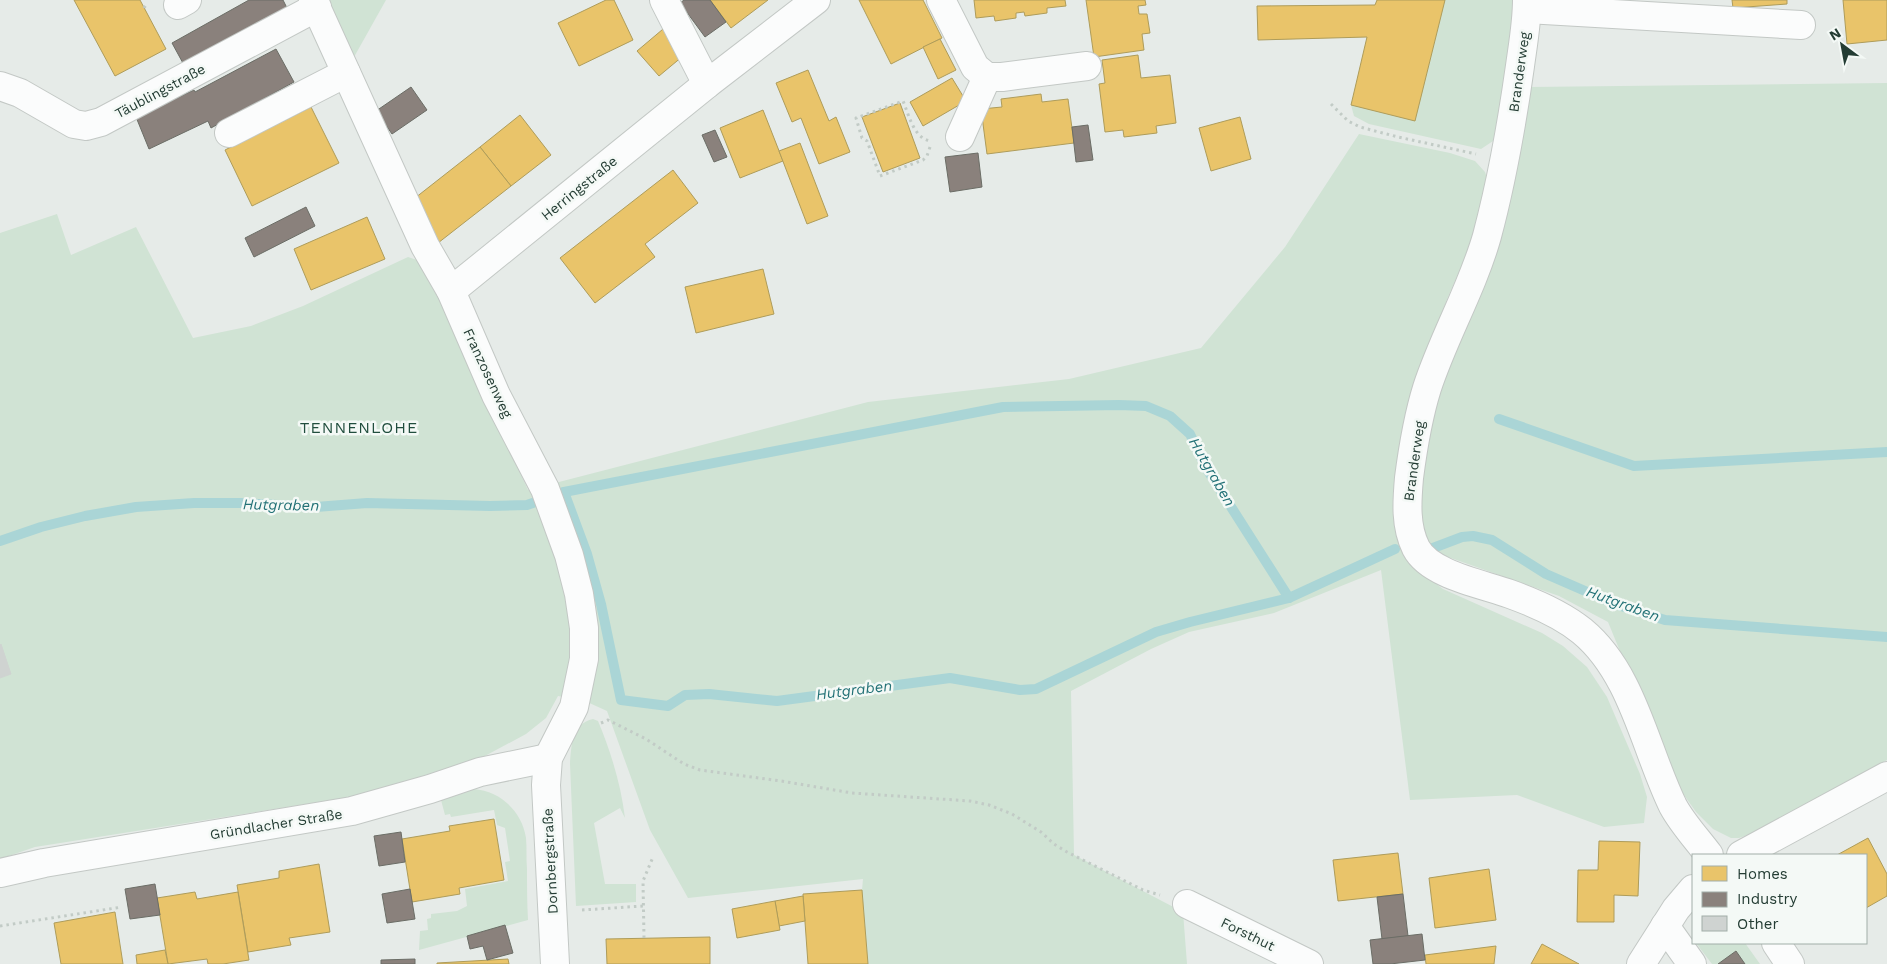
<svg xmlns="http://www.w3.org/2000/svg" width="1887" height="964" font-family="'Work Sans',sans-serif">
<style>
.green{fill:#d0e3d4}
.homes{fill:#e9c46a;stroke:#ae9c5a}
.industry{fill:#8a817c;stroke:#6b6d66}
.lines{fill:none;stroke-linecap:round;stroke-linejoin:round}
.stream{stroke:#aad5d6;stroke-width:10}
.building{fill:#cfd3d1;stroke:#cfd4d1}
.minor-casing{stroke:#c3c8c5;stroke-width:30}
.path{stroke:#c2cbc6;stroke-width:3;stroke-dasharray:2.5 4;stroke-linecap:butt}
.minor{stroke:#fbfcfc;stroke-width:28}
.labels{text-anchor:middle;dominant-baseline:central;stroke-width:5;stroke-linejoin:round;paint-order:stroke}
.street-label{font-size:14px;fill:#243d34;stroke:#f4f9f6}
.water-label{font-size:15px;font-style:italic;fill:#227176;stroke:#f4f9f6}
.quarter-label{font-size:16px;letter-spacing:1px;fill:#214e3e;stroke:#f4f9f6}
</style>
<rect width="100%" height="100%" fill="#e6ebe8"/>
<!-- green -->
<g class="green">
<path d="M328 0H386L354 57Z"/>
<path d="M1445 0H1514L1503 89 1493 141 1481 149 1369 124 1354 116 1351 105 1415 120Z"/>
<path d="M1887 83V760L1759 831 1739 838H1731L1713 829 1696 812 1672 778 1608 622 1559 596 1431 551 1423 540 1419 505 1433 408 1529 87Z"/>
<path d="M1359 134 1450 153 1475 161 1485 172 1487 178 1482 207 1468 251 1448 297 1428 348 1401 437 1396 478 1423 574 1443 589 1542 633 1563 646 1587 667 1607 697 1640 774 1647 797 1644 823 1604 827 1517 795 1410 800 1381 570 1274 613 1189 632 1151 649 1071 691 1074 855 1183 912 1187 964H868L862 890 863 879 688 898 650 830 607 711 585 701 558 696 546 718 526 734 470 764 369 794 35 847 0 859V233L57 214 71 255 136 227 193 338 251 326 303 306 408 257 417 260 447 314 528 490 868 402 1069 379 1201 348 1285 247Z"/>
<path d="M593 719 598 721C611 752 621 785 625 818L620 808 594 823 605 884H636V902L576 906 570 764C571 747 572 723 593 719Z"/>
<path d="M474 789C500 791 522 811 526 838 527 848 526 859 527 869 527 886 527 903 528 920L419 950 420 931 428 930 427 919 431 918V914L457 911 467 906 465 889 508 881 505 862 510 861 505 828 497 825 494 810 451 817 450 814 445 815 441 800Z"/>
<path d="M1696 943H1745L1760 964H1745L1736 951 1718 964H1712Z"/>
</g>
<!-- homes -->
<g class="homes">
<path d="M74 0H140L166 49 115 76Z"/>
<path d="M606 0H614L633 40 579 66 558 23Z"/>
<path d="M710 0H768L731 28Z"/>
<path d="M859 0H923L942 38 891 64Z"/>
<path d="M974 0H1065L1066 6 1047 8V13L1025 16 1024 12 1016 13V18L995 21 994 16 976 18Z"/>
<path d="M1086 0H1145L1146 5 1138 6 1139 14H1147L1150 33 1142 34 1144 50 1094 57Z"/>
<path d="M1377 0H1445L1415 121 1351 105 1367 37 1258 40 1257 6 1375 5Z"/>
<path d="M1732 0H1787V4L1733 8Z"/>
<path d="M1843 0H1887V40L1847 44Z"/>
<path d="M669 24 683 56 659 76 637 51Z"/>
<path d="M940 39 956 70 938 79 923 47Z"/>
<path d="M1138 55 1141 78 1170 75 1176 123 1156 126 1157 133 1124 137 1123 130 1105 132 1099 84 1105 83 1102 60Z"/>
<path d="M808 70 829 121 836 117 850 152 819 164 801 118 792 122 776 83Z"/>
<path d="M952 78 966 101 923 126 910 102Z"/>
<path d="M1041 94 1042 102 1068 99 1074 143 987 154 981 109 1002 107 1001 99Z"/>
<path d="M900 103 920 158 883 172 862 117Z"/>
<path d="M311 107 339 163 252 206 225 150Z"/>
<path d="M763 110 783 161 740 178 720 128Z"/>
<path d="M520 115 551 155 511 186 480 147Z"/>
<path d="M1240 117 1251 159 1211 171 1199 128Z"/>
<path d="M800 143 828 216 807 224 779 151Z"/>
<path d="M480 147 511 186 438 243 415 198Z"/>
<path d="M673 170 698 203 645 244 655 257 595 303 560 258Z"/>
<path d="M367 217 385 259 311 290 294 249Z"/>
<path d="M763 269 774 314 696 333 685 287Z"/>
<path d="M494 819 504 880 459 888 460 894 412 902 402 839 450 831 449 826Z"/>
<path d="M1868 838 1887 874V896L1866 908V855H1837Z"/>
<path d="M1599 841 1640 842 1638 896 1614 895V922H1577L1578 870H1598Z"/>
<path d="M1398 853 1403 894 1338 901 1333 860Z"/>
<path d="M319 864 330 932 289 938 291 945 248 952 237 885 279 878V871Z"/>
<path d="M1489 869 1496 920 1435 928 1429 878Z"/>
<path d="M862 890 868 964H808L803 894Z"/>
<path d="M195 892 197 899 238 892 249 960 223 964H208L207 959 168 964 157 898Z"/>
<path d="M803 896 805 921 779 926 775 901Z"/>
<path d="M775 901 780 930 737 938 732 909Z"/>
<path d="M115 912 123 964H61L54 923Z"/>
<path d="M710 937V964H607L606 939Z"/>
<path d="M1542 944 1579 964H1531Z"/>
<path d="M1496 946 1494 964H1426L1425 955Z"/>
<path d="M165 950 168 964H137L136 955Z"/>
<path d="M508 959 509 964H437V963Z"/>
</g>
<!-- industry -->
<g class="industry">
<path d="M249 0H283L287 8 184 65 172 43Z"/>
<path d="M684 0H710L726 22 705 37 680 3Z"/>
<path d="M276 49 294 82 211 128 208 121 149 149 136 117 194 90 195 92Z"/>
<path d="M411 87 427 110 392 134 376 111Z"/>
<path d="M1088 125 1093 160 1076 162 1072 127Z"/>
<path d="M715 130 727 157 714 162 702 135Z"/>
<path d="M978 153 982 187 950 192 945 157Z"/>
<path d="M306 207 315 226 254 257 245 238Z"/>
<path d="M401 832 405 862 379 866 374 836Z"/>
<path d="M155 884 160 915 130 919 125 889Z"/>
<path d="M410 889 415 919 387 923 382 894Z"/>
<path d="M1403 894 1408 936 1382 939 1377 897Z"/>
<path d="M505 925 513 953 487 960 483 946 470 949 467 936Z"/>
<path d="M1422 934 1425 960 1390 964H1373L1370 940Z"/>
<path d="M1736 951 1745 964H1718Z"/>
<path d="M415 959V964H381V960Z"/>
</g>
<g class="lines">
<!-- stream -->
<g class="stream">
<path d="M1499 419 1634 466 1887 452"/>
<path d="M564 492 1003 407 1119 405 1146 406 1170 416 1190 434 1205 466 1289 598"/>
<path d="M0 541 41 527 85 516 136 507 194 503H241L316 507 367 503 490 506 527 505 564 492 587 554 601 604 621 700 668 706 685 695 709 694 777 701 950 678 1020 690 1036 689 1156 632 1190 622 1289 598 1395 549"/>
<path d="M1433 548 1462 537 1473 536 1492 540 1546 574 1615 604 1665 620 1887 637"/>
</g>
</g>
<!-- building -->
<path class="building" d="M1 644 11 674 0 678V645Z"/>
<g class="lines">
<defs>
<g id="minor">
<path d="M313 0 425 246 451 291 496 395 545 489 569 555 579 594 584 628V659L574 707 548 758 546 785 555 964"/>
<path d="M664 0 707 84"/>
<path d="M941 0 975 67 987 77H1002L1087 66"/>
<path d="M1527 0C1527 22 1523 44 1520 66 1512 123 1502 180 1487 236 1472 289 1444 336 1427 388 1418 417 1413 447 1409 478 1407 501 1405 526 1416 548 1430 575 1483 584 1510 594 1535 603 1561 614 1582 631 1633 673 1645 749 1673 806 1682 823 1697 839 1709 855"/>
<path d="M178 5 187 0"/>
<path d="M1527 9 1801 25"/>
<path d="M0 86 20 93 74 124 86 126 101 122 317 7"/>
<path d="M229 133 346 73"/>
<path d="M960 137 987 77"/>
<path d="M451 291 707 84 816 0"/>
<path d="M1741 855 1887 776"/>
<path d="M0 873 44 863 352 811 430 789 480 772 548 758"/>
<path d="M1187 904 1309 964"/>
<path d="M1665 926 1692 964"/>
<path d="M1776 943 1790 964"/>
<path d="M1641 964 1676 909 1693 889"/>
</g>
</defs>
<!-- minor casing -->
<use href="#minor" class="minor-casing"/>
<!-- path -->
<g class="path">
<path d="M144 8 147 3"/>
<path d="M1331 104 1348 121 1360 127 1398 137 1476 154"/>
<path d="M930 147 927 156 923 160 880 176 867 141 862 138 856 118 903 101C909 115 914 140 932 141"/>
<path d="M601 723 608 720 646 739 684 764 700 770 781 781 852 793 970 801 989 805 1012 814 1041 832 1054 844 1067 852 1143 890 1160 895"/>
<path d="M582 910 643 906"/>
<path d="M0 926 122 907"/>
<path d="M644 938 643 881 653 857"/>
</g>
<!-- minor -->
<use href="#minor" class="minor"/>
</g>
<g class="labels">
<!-- street labels -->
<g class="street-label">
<text transform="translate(1519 72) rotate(-82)">Branderweg</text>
<text transform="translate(160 91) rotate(-28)">Täublingstraße</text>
<text transform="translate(579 188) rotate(-39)">Herringstraße</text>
<text transform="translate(488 373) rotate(65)">Franzosenweg</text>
<text transform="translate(1414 461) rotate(-82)">Branderweg</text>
<text transform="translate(276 824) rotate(-9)">Gründlacher Straße</text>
<text transform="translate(550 861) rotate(-93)">Dornbergstraße</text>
<text transform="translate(1248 934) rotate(26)">Forsthut</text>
</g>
<!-- water labels -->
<g class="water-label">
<text transform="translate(1212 472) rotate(60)">Hutgraben</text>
<text transform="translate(281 505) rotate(1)">Hutgraben</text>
<text transform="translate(1623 604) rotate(20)">Hutgraben</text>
<text transform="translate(854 690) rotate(-7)">Hutgraben</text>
</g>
<!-- quarter labels -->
<g class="quarter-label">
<text x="359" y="427">TENNENLOHE</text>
</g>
</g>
<!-- legend -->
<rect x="1692" y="854" width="175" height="90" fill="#f4f9f6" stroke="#a1aea8"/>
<rect x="1702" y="866" width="25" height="15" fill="#e9c46a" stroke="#a1aea8"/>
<text x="1737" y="879" font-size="15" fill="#243d34">Homes</text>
<rect x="1702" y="892" width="25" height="15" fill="#8a817c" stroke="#a1aea8"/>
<text x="1737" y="904" font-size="15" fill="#243d34">Industry</text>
<rect x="1702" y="916" width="25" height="15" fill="#cfd3d1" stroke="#a1aea8"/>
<text x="1737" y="929" font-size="15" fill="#243d34">Other</text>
<!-- north arrow -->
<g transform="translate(1842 45) rotate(328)" stroke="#f4f9f6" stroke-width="4" paint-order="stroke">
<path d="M0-4L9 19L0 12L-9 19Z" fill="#243d34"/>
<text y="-8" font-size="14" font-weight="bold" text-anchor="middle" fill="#243d34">N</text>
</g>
</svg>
